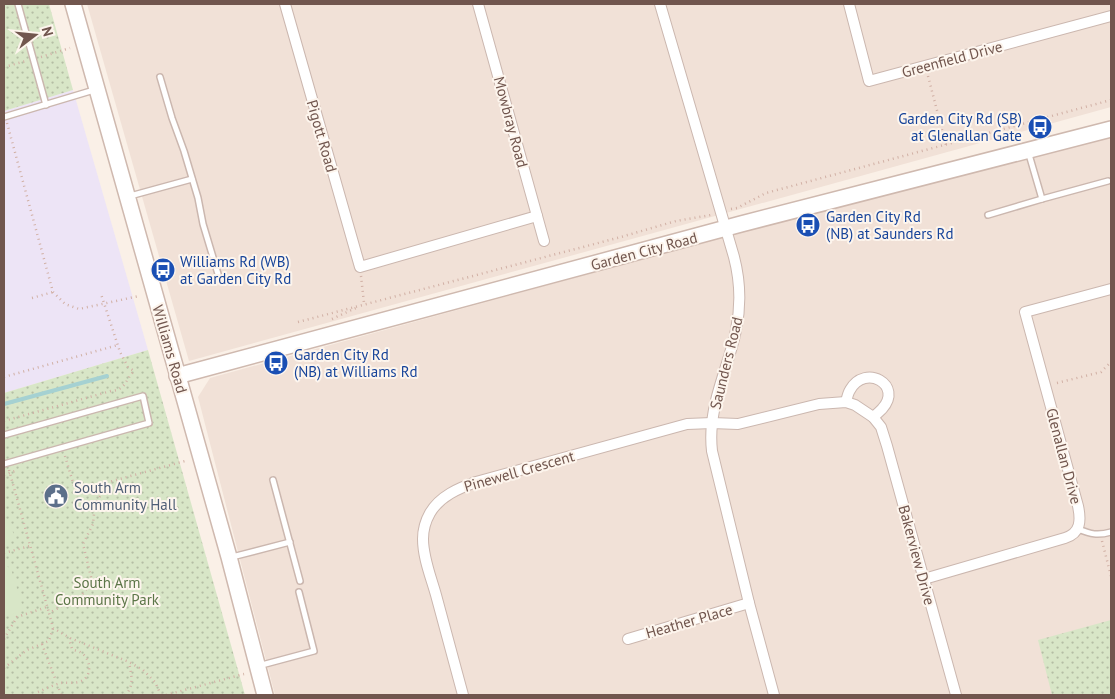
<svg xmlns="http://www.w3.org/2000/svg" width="1115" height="699" font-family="'PT Sans',sans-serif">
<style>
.residential{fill:#f1e1d7}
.education{fill:#ede4f6}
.park{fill:url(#park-dots)}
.pitch{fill:#d8e6c7}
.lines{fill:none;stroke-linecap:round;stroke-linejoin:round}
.stream{stroke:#a5d1d2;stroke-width:4}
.lane-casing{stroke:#cbb7af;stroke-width:8}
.street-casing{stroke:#cbb7af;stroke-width:12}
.secondary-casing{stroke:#cfb9af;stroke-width:18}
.path{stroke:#d1b0a5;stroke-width:2.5;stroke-dasharray:1 4;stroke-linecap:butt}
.lane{stroke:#fff;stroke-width:5}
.street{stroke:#fff;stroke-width:10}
.secondary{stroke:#fff;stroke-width:15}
.labels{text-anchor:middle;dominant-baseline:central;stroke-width:4;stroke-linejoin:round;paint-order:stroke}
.street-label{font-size:15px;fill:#71564e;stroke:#fdf5ed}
.transit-label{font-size:15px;fill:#164399;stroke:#fdf5ed;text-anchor:start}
.service-label{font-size:15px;fill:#4e5e75;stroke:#fdf5ed;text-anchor:start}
.park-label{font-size:15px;fill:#5c7648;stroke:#fdf5ed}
</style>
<defs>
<pattern id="park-dots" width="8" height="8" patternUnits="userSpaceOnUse" patternTransform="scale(1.25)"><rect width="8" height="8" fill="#d8e6c7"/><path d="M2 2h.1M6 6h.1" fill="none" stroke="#b4bda4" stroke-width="1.8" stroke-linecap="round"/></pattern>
</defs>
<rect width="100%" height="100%" fill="#faf0e7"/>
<!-- residential -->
<g class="residential">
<path d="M87 4H1111V107L189 361Z"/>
<path d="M1111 130V695H275L198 397 210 378Z"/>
</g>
<!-- education -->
<path class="education" d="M73 90 148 350 4 393V111Z"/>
<!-- park -->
<g class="park">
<path d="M4 4H49L73 90 4 111Z"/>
<path d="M148 350 245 695H4V393Z"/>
<path d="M1111 620V695H1052L1038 640Z"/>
</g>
<!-- pitch -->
<g class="pitch">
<path d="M9 519 15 539 4 542V521Z"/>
<path d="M5 565 7 566 11 569 23 608 22 611 4 617Z"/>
</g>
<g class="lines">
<!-- stream -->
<path class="stream" d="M4 404 107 376"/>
<defs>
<g id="lane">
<path d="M18 4 46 105"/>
<path d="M160 77 172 118 184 151 198 198 203 224 218 274"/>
<path d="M4 117 94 90"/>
<path d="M130 196 192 179"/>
<path d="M1042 199 1108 181"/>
<path d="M988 215 1042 199 1028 151"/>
<path d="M4 435 143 396 149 423 4 464"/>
<path d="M273 480 300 581"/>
<path d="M1078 529C1091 534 1097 536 1111 532"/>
<path d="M232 557 290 542"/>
<path d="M258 666 314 651 299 592"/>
</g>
<g id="street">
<path d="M285 4 360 267 537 216"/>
<path d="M478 4 544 241"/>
<path d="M660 4 734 257C740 280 741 306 736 330 730 361 715 391 712 424 711 433 711 442 712 451L749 603 774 695"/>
<path d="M849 4 869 81 1111 16"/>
<path d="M846 402C847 398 848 393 850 390 865 363 904 385 882 409 879 412 876 415 873 417"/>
<path d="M924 579 1065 538C1081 533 1081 520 1078 506L1025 312 1111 289"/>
<path d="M628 639 749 603"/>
<path d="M463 695C454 662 445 629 436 595 431 577 423 558 423 539 423 531 426 520 430 513 440 496 459 488 476 482L687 424 712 423 738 424 819 404 846 402 855 405 873 417 881 427 887 446 956 695"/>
</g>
<g id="secondary">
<path d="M73 4 229 557 265 695"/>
<path d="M177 376 741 224 1111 129"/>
</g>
</defs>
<!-- lane casing -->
<use href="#lane" class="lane-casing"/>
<!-- street casing -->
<use href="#street" class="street-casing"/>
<!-- secondary casing -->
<use href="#secondary" class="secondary-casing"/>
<!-- path -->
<g class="path">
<path d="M41 57 70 48"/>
<path d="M4 67 26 61"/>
<path d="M928 76 946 145"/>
<path d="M1038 120 1040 127"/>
<path d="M7 123 53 292 65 304 79 309 139 296"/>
<path d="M731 209 737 208 766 193 1111 100"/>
<path d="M361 276 364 303"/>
<path d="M32 298 53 292"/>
<path d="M332 319 358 307"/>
<path d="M298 322 621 237 676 221 711 215"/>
<path d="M4 377 118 345"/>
<path d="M1057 383 1101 372 1109 364 1111 365"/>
<path d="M4 421 111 391C126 390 125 380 134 371L128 367 120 352 101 294"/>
<path d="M65 456 75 489 85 486 93 488 108 483"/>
<path d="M9 470 49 613"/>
<path d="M4 475 18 470"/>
<path d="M1102 541 1111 576"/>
<path d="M4 553 30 546"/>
<path d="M4 639 17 617 47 607"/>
<path d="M42 644 56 681"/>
<path d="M4 668 27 650 49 641 53 628"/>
<path d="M59 689 61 695"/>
<path d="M38 692C45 689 53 685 61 683 67 682 75 684 81 681 92 677 91 661 83 654 80 651 76 651 72 649L70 642V638"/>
<path d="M125 695C135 686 131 674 129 662"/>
<path d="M161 695 155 682 143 670 129 662 70 638 53 628 49 613 82 595 92 581 83 544 93 524 95 504 109 482 185 461"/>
<path d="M166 695 244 674"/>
</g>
<!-- lane -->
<use href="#lane" class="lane"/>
<!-- street -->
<use href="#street" class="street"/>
<!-- secondary -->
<use href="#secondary" class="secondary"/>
</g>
<!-- icons -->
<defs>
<symbol id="bus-disc" viewBox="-11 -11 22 22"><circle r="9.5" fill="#1a4fb4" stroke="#fdf5ed"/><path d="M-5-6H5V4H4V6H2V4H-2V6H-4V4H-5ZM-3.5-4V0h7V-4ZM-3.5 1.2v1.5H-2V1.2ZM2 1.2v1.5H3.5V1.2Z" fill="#fff"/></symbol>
<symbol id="civic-disc" viewBox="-11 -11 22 22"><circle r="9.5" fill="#5c6f8a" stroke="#fdf5ed"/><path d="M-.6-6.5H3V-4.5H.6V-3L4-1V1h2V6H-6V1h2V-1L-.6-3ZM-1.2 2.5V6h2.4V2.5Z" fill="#fff"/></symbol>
</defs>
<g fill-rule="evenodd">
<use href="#bus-disc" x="1026" y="113" width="28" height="28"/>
<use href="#bus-disc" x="794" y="211" width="28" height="28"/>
<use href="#bus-disc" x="149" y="256" width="28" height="28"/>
<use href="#bus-disc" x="262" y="349" width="28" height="28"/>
<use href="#civic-disc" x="42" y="482" width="28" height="28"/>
</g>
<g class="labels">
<!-- street labels -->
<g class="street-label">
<text transform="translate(952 59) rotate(-15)">Greenfield Drive</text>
<text transform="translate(511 122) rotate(75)">Mowbray Road</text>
<text transform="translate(322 136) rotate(74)">Pigott Road</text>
<text transform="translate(644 251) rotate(-15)">Garden City Road</text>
<text transform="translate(170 349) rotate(74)">Williams Road</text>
<text transform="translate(726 363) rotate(-76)">Saunders Road</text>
<text transform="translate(1064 456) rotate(75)">Glenallan Drive</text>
<text transform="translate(519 471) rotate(-16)">Pinewell Crescent</text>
<text transform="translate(917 555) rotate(75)">Bakerview Drive</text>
<text transform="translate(689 621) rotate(-16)">Heather Place</text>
</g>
<!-- transit labels -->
<g class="transit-label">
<text x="1022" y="118" text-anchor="end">Garden City Rd (SB)<tspan x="1022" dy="17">at Glenallan Gate</tspan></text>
<text x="826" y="216">Garden City Rd<tspan x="826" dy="17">(NB) at Saunders Rd</tspan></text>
<text x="180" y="261">Williams Rd (WB)<tspan x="180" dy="17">at Garden City Rd</tspan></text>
<text x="294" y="354">Garden City Rd<tspan x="294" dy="17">(NB) at Williams Rd</tspan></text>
</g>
<!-- service labels -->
<g class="service-label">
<text x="74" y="487">South Arm<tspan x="74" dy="17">Community Hall</tspan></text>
</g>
<!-- park labels -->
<g class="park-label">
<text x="107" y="582">South Arm<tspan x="107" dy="17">Community Park</tspan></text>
</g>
</g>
<!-- border -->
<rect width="1115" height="699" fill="none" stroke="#71564e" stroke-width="10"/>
<!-- north arrow -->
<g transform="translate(35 35) rotate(74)" stroke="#fdf5ed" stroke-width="4" paint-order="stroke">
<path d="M0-4L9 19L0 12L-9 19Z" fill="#71564e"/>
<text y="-8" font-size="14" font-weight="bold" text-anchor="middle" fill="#71564e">N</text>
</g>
</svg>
